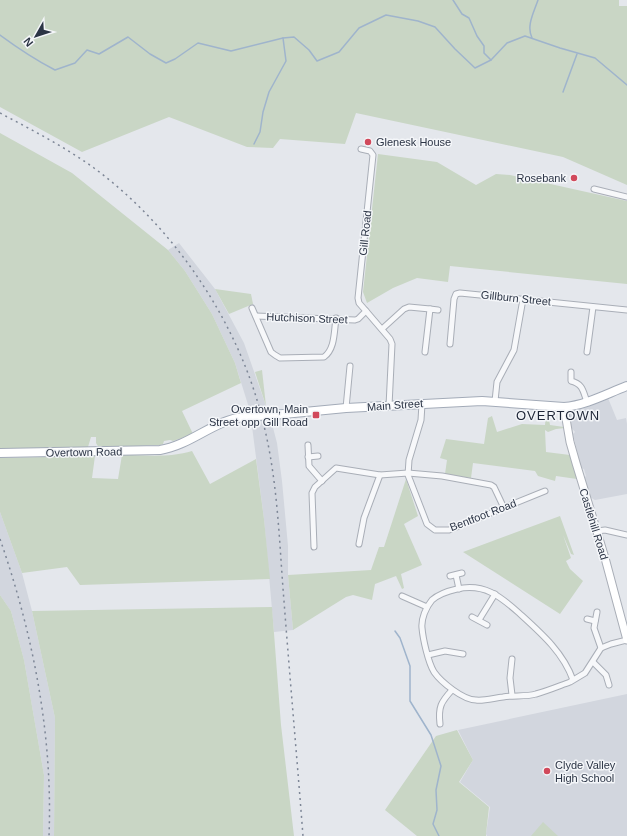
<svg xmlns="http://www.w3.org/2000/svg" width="627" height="836" font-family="Arial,sans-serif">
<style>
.built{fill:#d2d6de}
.green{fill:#c9d6c5}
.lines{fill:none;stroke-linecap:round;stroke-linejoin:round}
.stream{stroke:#9fb4cc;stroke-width:1.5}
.minor-casing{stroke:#a9aeb7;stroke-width:7}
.secondary-casing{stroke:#a9aeb7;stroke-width:9}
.primary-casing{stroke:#a3abb8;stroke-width:10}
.minor{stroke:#f7f8fa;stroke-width:5}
.secondary{stroke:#fff;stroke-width:7}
.primary{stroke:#fff;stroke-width:8}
.rail{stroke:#7d8696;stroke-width:1.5;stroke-dasharray:2 4;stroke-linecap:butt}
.primary-bridge-casing{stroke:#a3abb8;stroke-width:10;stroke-linecap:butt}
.primary-bridge{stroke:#fff;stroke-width:8}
.poi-dot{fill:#d1495b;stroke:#f4f6f9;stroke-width:1.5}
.labels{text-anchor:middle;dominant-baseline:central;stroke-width:3;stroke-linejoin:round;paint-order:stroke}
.poi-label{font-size:11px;fill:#2b3445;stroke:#f4f6f9;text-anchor:start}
.street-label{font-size:11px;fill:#2b3445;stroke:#f4f6f9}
.quarter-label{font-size:13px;letter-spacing:1px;fill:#1d2536;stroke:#f4f6f9}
</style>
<rect width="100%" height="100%" fill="#e4e7ec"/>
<!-- built -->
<g class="built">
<path d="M179 243 215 289 244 343 266 406 269 419 271 420 277 443 282 481 288 546V575L293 630 274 632 264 519 250 411 235 363 212 314 185 271 168 250Z"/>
<path d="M608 398 617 420 626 418 627 424V494L595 500 590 497 584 478 586 476 584 469 581 468 573 434 575 432 571 427 568 412 582 409Z"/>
<path d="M0 512 22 573 32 611 55 718 54 836H43L44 775 24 660 11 611 0 595Z"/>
<path d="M627 694V836H487L486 834 490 807 460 782 473 760 458 730Z"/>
</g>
<!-- green -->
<g class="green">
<path d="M0 0H619V6H627V185L563 157 356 113 345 144 280 139 273 148 247 147 169 117 82 152 0 107Z"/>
<path d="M0 133 72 173 168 250 185 271 212 314 235 363 241 383 182 411 193 434 173 441 170 440 164 441 163 444 160 445 99 448 96 443V437H91L88 447 0 449Z"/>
<path d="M378 154 437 162 476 185 496 174 510 175 627 201V284L450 266 448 282 417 278 393 288 367 303 363 292Z"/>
<path d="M215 289 251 294 253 304 229 314Z"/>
<path d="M262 370 266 406 255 372Z"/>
<path d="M546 415H548L550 425 564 427 565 428 556 429 548 432 545 430 546 452 570 455 577 479 556 476 555 481 538 476 535 471 473 463 471 478 445 474 447 460 440 458 446 439 484 444 488 418 492 416 497 432 522 424 545 425Z"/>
<path d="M192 451 210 484 256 459 264 519 270 579 80 585 67 567 22 573 0 512V458L95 456 92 478 118 479 122 455C145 455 170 458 192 451Z"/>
<path d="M406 479 418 516 404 524 422 565 401 574 404 588 402 589 396 576 375 584 372 600 353 595 346 597 293 630 288 575 371 570 379 547H384Z"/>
<path d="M560 516 574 555 571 554 563 535 571 558 566 561 570 569 583 581 560 614 463 552Z"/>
<path d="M0 595 11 611 24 660 44 775 43 836H0Z"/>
<path d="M272 607 281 725 294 836H54L55 718 32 611Z"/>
<path d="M457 730 473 760 459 782 489 807 486 834V836H417L385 810 436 736Z"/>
<path d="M543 822 558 836H531Z"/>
</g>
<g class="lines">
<!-- stream -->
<g class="stream">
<path d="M453 0 462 14 469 18 477 36 484 46V53L491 60"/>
<path d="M0 35C19 49 34 59 55 70L75 63 87 50 99 54 128 37 150 54 166 63 175 59 198 43 231 51 283 38 294 37 309 50 317 61 339 52 359 28 386 15 418 21 435 27 455 49 475 68 491 60 507 43 525 36 560 48 595 58 627 85"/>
<path d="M532 38C526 26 534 12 538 0"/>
<path d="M563 92 577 54"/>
<path d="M254 144 260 132 263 112 269 92 286 61 283 38"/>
<path d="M395 631 400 638 410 666V701L431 735 441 766 436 790 437 810 433 824 439 836"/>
</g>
<defs>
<g id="minor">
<path d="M594 189 627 197"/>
<path d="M252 308 271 352 275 355 280 358 324 357C335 349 334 332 336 318"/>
<path d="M366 311 390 339 392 344 389 406"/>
<path d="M256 316 355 320 358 319 366 311 359 303 358 298 373 155 370 151 361 149"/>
<path d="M382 329 404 309 409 307 430 309"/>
<path d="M450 344 454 299 456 294 460 293 627 310"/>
<path d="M425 352 430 309 438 310"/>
<path d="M587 352 593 307"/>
<path d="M571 372V381C583 384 583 391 587 402"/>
<path d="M495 401 497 382 514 350 523 299"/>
<path d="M422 404 421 420 409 460 408 475 427 524 435 530H449L545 491"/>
<path d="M346 408 350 366"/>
<path d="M308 445 309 466 322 481"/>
<path d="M308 457 318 456"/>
<path d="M597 531 605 530 627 535"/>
<path d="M359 544 364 518 380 475"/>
<path d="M314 547 312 493 315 487 336 468 380 475 408 473 442 476 491 485 494 487 504 508"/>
<path d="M456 575 459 589"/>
<path d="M450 576 462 573"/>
<path d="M402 596 427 607"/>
<path d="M597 612 594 628 601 648"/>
<path d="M472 617 487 625"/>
<path d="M587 619 595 621"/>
<path d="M479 620 495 594"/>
<path d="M428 655 445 651 463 654"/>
<path d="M593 662 606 675 609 685"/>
<path d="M573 680C563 652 541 633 519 613 500 596 484 583 457 589 448 591 439 594 432 600 426 607 421 619 422 628 423 639 428 662 434 672 441 682 463 700 476 700 484 701 494 698 503 697 513 695 526 697 536 694 547 691 559 686 570 682L585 673 601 648 611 644 627 640"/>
<path d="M512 695 510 678 512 659"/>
<path d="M440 724C438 707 441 702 452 690"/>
</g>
<path id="secondary" d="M564 407 570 442 576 463 605 558 627 640"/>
<g id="primary">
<path d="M273 415 346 408 482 401 564 407C586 405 606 394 627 386"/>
<path d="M0 453 160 450C191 445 214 420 244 417"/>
</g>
</defs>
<!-- minor casing -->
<use href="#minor" class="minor-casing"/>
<!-- secondary casing -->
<use href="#secondary" class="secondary-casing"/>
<!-- primary casing -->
<use href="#primary" class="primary-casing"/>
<!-- minor -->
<use href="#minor" class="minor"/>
<!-- secondary -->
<use href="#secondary" class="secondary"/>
<!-- primary -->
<use href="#primary" class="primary"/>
<!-- rail -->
<g class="rail">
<path d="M0 113C32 130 65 147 94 168 174 227 238 322 262 418 278 478 279 541 284 601 290 680 297 758 303 836"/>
<path d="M0 539C33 634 53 735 49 836"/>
</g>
<defs>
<path id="primary-bridge" d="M244 417 273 415"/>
</defs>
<!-- primary-bridge casing -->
<use href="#primary-bridge" class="primary-bridge-casing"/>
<!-- primary-bridge -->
<use href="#primary-bridge" class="primary-bridge"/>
</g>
<!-- markers -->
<g class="poi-dot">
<circle cx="368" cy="142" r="4"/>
<circle cx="574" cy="178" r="4"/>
<rect x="312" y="411" width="8" height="8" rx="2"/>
<circle cx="547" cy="771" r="4"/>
</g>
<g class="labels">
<!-- poi labels -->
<g class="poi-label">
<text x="376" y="142">Glenesk House</text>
<text x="566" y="178" text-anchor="end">Rosebank</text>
<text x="308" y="409" text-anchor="end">Overtown, Main<tspan x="308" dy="13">Street opp Gill Road</tspan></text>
<text x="555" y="765">Clyde Valley<tspan x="555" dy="13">High School</tspan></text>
</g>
<!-- street labels -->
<g class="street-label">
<text transform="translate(365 233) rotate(-84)">Gill Road</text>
<text transform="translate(516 298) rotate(6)">Gillburn Street</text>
<text transform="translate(307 318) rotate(2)">Hutchison Street</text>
<text transform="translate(395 405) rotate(-4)">Main Street</text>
<text transform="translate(84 452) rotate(-1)">Overtown Road</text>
<text transform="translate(483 515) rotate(-21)">Bentfoot Road</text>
<text transform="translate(594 524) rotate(73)">Castlehill Road</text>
</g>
<!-- quarter labels -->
<g class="quarter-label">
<text x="558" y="415">OVERTOWN</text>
</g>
</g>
<!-- north arrow -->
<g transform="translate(36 36) rotate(231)" stroke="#f4f6f9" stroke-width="3" paint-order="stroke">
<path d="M0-3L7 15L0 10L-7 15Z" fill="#2b3445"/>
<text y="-6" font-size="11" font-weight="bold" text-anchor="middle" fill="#2b3445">N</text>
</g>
</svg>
